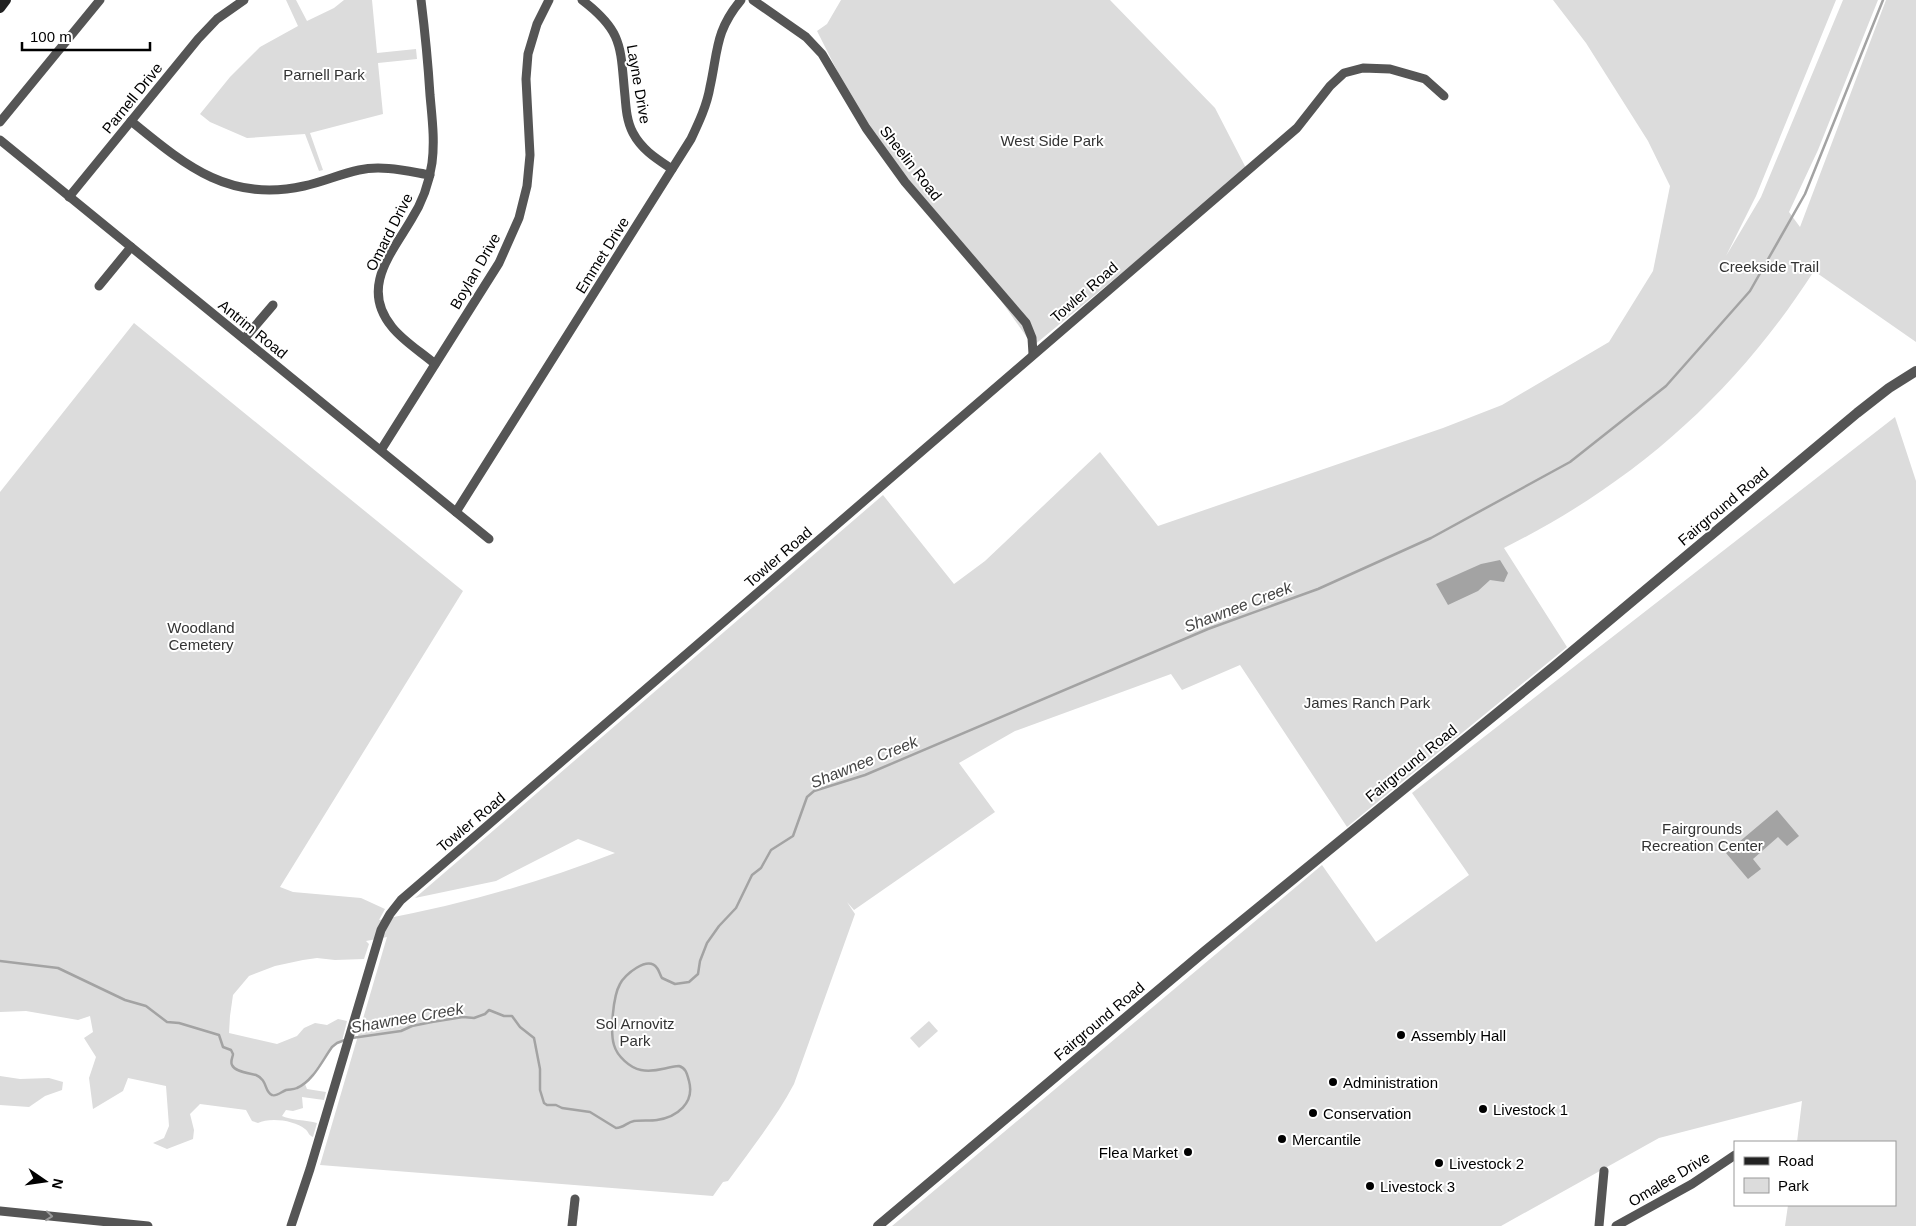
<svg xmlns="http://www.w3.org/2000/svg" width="1916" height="1226" font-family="Helvetica,sans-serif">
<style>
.green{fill:#dcdcdc}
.water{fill:#a3a3a3}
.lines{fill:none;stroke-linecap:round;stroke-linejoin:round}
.stream{stroke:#a3a3a3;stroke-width:2.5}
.minor{stroke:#555;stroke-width:9}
.tertiary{stroke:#555;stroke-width:10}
.secondary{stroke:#222;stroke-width:10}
.oneway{stroke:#999}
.poi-dot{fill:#000;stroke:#fff;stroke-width:2}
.labels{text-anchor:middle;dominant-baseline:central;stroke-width:4;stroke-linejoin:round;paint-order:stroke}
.park-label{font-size:15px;fill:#333;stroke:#fff}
.street-label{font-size:15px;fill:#000;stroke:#fff}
.poi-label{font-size:15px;fill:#000;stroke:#fff;text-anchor:start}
.water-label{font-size:16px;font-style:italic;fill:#444;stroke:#fff}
</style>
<rect width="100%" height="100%" fill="#fff"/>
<!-- green -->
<g class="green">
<path d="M286 0H296L307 21 334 8 344 0H372L377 53 416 49 417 59 378 63 383 114 310 133 323 170 319 171 305 134 247 138 210 122 200 114 230 77 260 47 298 26Z"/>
<path d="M841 0H1110L1215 108 1247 170 1033 346 971 258 866 128 817 31 827 24Z"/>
<path d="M1553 0H1836L1756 196 1726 256 1761 197 1843 0H1878L1818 150 1789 212 1800 227 1886 0H1916V342L1814 271C1735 394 1634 483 1504 548L1567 647 1347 827 1240 665 1182 690 1171 674 1015 731 959 763 995 812 854 910 847 902 855 914 794 1084C776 1118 751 1149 728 1181L723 1182 713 1196 320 1165 387 937 366 941 369 944 364 959 335 960 317 958 303 960 275 966 249 976 233 995 230 1016 229 1033 277 1044 297 1036 304 1028 315 1023 327 1025 338 1019 347 1021 342 1041 332 1047 305 1084 307 1089 326 1092 324 1100 302 1097 303 1108 293 1111 286 1110 282 1116C289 1120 307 1120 317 1123L313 1137C308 1135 309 1132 305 1129 295 1120 269 1117 258 1123L252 1121 246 1110 200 1104 190 1114 194 1130 193 1139 167 1149 153 1143 164 1138 169 1126 166 1086 128 1078 123 1091 93 1109 89 1078 96 1057 84 1038 93 1032 90 1016 78 1020 26 1011 0 1012V492L134 323 463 591 280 887 293 892 361 898 385 909 379 920C460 905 538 883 615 853L578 839 496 881 415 898 883 495 954 584 985 561 1100 452 1158 526 1443 428 1502 405 1609 342 1653 271 1670 186 1648 141 1586 43Z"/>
<path d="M1895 417 1916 481V1226H1785L1788 1205H1895V1142H1797L1802 1101 1659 1138 1501 1226H892L1322 865 1376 942 1469 875 1412 793Z"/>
<path d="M929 1021 938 1031 919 1048 910 1038Z"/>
<path d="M0 1076 20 1079 49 1078 63 1082 62 1090 45 1096 29 1107 0 1105Z"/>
</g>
<!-- water -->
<g class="water">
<path d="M1500 560 1508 573 1504 582 1490 580 1478 591 1448 605 1436 584 1481 564Z"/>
<path d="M1777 810 1799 836 1787 846 1778 837 1753 859 1761 869 1748 879 1726 853Z"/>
</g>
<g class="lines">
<!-- stream -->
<g class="stream">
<path d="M0 961 58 968 125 1000 146 1006 167 1022 179 1023 219 1035 223 1047 231 1050 233 1054C233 1057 230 1061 232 1065 235 1072 249 1073 256 1075 268 1080 264 1092 272 1095 276 1097 281 1092 286 1090 290 1089 293 1090 297 1088 313 1081 322 1061 332 1047L337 1043 345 1040"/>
<path d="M352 1038 401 1031 412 1026 432 1022 463 1017 474 1018 485 1014 489 1010 504 1016H512L520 1027 534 1038 540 1069V1090L544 1103 547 1105H556L562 1108 590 1112 616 1128C624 1128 627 1122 634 1121 641 1120 650 1121 657 1120 677 1117 695 1103 689 1081 687 1074 686 1068 679 1066 665 1067 656 1073 641 1070 630 1068 617 1056 614 1045 610 1032 613 996 620 984 624 975 648 955 657 968 659 970 660 975 662 978L675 984 689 982 698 974 700 961 707 943 719 926 736 908 752 875 761 868 771 850 793 836 807 797 814 791 865 775 1208 629 1318 589 1431 538 1570 462 1666 386 1750 291 1805 194 1883 0"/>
</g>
<!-- minor -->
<g class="minor">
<path d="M421 0C425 32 428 63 430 95 432 118 435 140 432 163 429 184 422 203 411 220 391 254 360 288 392 327 403 341 421 352 435 364"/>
<path d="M582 0C624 32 620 47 625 96 626 109 627 122 633 133 642 150 657 159 672 169"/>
<path d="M753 0 806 37 822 54 866 128 905 182 1026 323 1032 338 1033 354"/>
<path d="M131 121C185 165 229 203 304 186 323 182 340 174 359 170 382 165 406 171 430 175"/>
<path d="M0 122 100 0"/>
<path d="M0 140 489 539"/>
<path d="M69 197 198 39 217 19 244 0"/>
<path d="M99 286 131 247"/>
<path d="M244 339 273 305"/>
<path d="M381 450 499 263 519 218 527 186 530 155 526 79 528 54 537 24 549 0"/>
<path d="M456 512 691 139C699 122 707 105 710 87 718 51 715 31 741 0"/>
<path d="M0 1211 148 1226"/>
<path d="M291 1226 310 1169 381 930 390 914 401 900 1297 128 1330 86 1344 73 1363 68 1390 69 1425 79 1444 96"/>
<path d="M572 1226 575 1199"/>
<path d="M1599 1226 1604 1171"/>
<path d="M1616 1226 1692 1184 1735 1155"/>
</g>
<!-- tertiary -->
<path class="tertiary" d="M878 1226 1205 951 1556 665 1857 413 1889 388 1916 371"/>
<!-- secondary -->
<path class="secondary" d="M0 8 6 0"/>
</g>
<!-- one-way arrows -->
<defs><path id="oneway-chevron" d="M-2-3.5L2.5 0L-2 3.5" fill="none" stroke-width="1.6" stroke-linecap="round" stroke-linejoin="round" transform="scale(1.25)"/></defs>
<use class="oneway" href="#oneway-chevron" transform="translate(49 1216) rotate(6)"/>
<!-- markers -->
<g class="poi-dot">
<circle cx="1401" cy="1035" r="5"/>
<circle cx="1333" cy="1082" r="5"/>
<circle cx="1483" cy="1109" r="5"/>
<circle cx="1313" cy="1113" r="5"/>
<circle cx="1282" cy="1139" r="5"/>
<circle cx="1188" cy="1152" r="5"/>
<circle cx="1439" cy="1163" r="5"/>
<circle cx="1370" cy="1186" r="5"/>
</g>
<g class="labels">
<!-- park labels -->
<g class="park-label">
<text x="324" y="74">Parnell Park</text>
<text x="1052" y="140">West Side Park</text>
<text x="1769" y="266">Creekside Trail</text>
<text x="201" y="627">Woodland<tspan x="201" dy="17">Cemetery</tspan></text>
<text x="1367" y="702">James Ranch Park</text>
<text x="1702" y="828">Fairgrounds<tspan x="1702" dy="17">Recreation Center</tspan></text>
<text x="635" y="1023">Sol Arnovitz<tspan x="635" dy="17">Park</tspan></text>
</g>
<!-- street labels -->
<g class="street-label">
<text transform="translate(639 84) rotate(80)">Layne Drive</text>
<text transform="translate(132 98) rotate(-51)">Parnell Drive</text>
<text transform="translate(911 163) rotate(52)">Sheelin Road</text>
<text transform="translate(389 232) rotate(-63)">Omard Drive</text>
<text transform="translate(602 255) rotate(-58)">Emmet Drive</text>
<text transform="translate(475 271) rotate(-60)">Boylan Drive</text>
<text transform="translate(1084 292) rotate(-41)">Towler Road</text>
<text transform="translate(253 329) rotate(39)">Antrim Road</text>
<text transform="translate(1723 506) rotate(-40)">Fairground Road</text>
<text transform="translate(778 557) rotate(-41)">Towler Road</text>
<text transform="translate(1411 763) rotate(-39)">Fairground Road</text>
<text transform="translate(471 822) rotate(-40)">Towler Road</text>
<text transform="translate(1099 1021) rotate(-40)">Fairground Road</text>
<text transform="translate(1669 1179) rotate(-31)">Omalee Drive</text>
</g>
<!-- poi labels -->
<g class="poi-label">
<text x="1411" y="1035">Assembly Hall</text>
<text x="1343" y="1082">Administration</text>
<text x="1493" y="1109">Livestock 1</text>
<text x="1323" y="1113">Conservation</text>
<text x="1292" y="1139">Mercantile</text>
<text x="1178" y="1152" text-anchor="end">Flea Market</text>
<text x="1449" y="1163">Livestock 2</text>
<text x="1380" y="1186">Livestock 3</text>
</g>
<!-- water labels -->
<g class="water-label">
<text transform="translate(1238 607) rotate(-21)">Shawnee Creek</text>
<text transform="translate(864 762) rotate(-22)">Shawnee Creek</text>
<text transform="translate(407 1018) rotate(-10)">Shawnee Creek</text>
</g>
</g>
<!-- legend -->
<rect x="1734" y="1141" width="162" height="65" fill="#ffffff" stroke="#999999"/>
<rect x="1744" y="1157" width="25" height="8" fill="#222222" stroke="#999999"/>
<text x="1778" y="1166" font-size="15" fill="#000000">Road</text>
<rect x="1744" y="1178" width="25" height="15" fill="#dcdcdc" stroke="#999999"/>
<text x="1778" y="1191" font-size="15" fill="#000000">Park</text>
<!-- north arrow -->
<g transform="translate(45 1181) rotate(103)" stroke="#ffffff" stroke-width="4" paint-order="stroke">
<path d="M0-4L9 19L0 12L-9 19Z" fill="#000000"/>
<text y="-8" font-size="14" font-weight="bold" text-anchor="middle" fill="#000000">N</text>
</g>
<!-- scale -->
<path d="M22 42v8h128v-8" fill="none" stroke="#000000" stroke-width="2.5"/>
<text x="30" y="42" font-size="15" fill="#000000" stroke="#ffffff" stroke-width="4" paint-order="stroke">100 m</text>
</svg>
